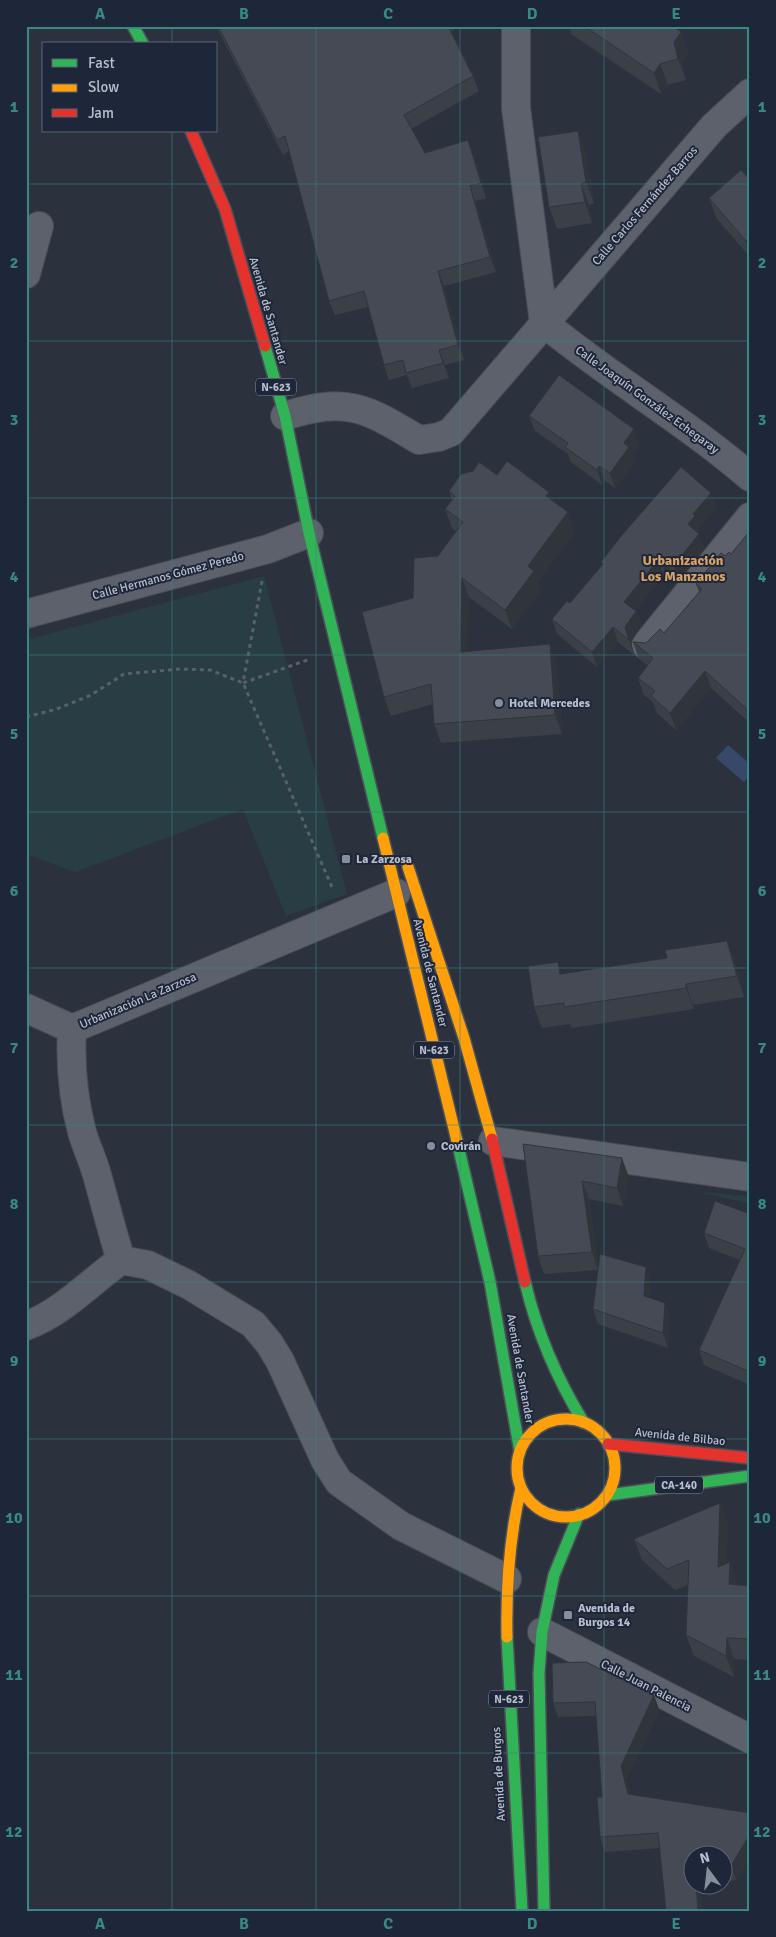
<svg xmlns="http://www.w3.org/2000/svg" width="776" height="1937" font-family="Signika,sans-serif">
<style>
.green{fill:#283d44}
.water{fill:#374868}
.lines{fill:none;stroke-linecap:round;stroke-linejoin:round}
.street-casing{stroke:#494d55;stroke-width:30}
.fast-casing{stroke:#4a4f5a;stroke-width:14}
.slow-casing{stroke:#4a4f5a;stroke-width:14}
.jam-casing{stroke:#4a4f5a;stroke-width:14}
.path{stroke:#5a6067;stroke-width:3;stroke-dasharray:4 4;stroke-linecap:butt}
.street{stroke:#5d616b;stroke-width:28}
.fast{stroke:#30b455;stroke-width:11}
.slow{stroke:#ff9f0a;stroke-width:11}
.jam{stroke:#e5322d;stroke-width:11}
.wall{fill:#3b4048}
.shaded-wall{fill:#30343b}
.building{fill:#454a54;stroke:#30343b}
.grid{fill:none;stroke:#398886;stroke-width:1;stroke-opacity:0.55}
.poi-dot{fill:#868d9b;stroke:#1e2739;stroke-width:2}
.labels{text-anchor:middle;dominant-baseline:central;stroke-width:4;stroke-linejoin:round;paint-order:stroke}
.shield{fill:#1e2739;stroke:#8991a1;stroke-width:1}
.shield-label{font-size:11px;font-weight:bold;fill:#b7becd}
.street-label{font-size:12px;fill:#b7becd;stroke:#1e2739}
.poi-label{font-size:12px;font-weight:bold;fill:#b7becd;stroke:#1e2739;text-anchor:start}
.neighbourhood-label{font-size:14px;font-weight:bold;fill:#dca263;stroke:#1e2739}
.neatline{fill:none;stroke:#398886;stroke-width:2}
.grid-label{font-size:16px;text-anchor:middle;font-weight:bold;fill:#398886}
</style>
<rect width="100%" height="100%" fill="#2c323d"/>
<!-- green -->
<g class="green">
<path d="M264 576 347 894 286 916 243 809 75 872 26 854V640Z"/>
<path d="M699 1192 750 1196V1204Z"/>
</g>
<!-- water -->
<path class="water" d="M728 745 750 764V775L744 782 716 758Z"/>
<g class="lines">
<defs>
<g id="street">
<path d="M516 26V108L544 323C611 378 685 421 750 477"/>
<path d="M26 274 39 226"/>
<path d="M285 416C347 396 366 408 419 440L439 437 451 432 714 126 750 93"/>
<path d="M26 614 268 549 309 533"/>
<path d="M646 645 750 517"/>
<path d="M26 1008 72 1029"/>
<path d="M493 1141 750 1177"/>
<path d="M121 1260C112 1232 105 1203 97 1175 93 1160 86 1146 82 1132 73 1098 70 1064 72 1029L396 893"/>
<path d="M26 1326C63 1312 89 1283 121 1260L148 1265 189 1285 253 1324 269 1343 280 1361 325 1460 339 1482 401 1526 507 1579"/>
<path d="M542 1632 750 1739"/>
</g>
<g id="fast">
<path d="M133 26 143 44"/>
<path d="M265 346 285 416 309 533 383 838"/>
<path d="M457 1141 490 1282 520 1452"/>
<path d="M525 1282C537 1333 557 1379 584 1423"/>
<path d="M608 1495 750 1476"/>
<path d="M507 1637 522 1911"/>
<path d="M544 1911 539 1673 542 1632 554 1575 579 1514"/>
</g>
<g id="slow">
<path d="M383 838 457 1141"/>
<path d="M408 867 464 1038 492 1139"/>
<circle cx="566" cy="1468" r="49"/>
<path d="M507 1637C506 1586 509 1538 521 1488"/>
</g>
<g id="jam">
<path d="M191 131 225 209 265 346"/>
<path d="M492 1139 525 1282"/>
<path d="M608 1444 750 1458"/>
</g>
</defs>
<!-- street casing -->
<use href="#street" class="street-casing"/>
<!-- fast casing -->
<use href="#fast" class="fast-casing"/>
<!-- slow casing -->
<use href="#slow" class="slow-casing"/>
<!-- jam casing -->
<use href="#jam" class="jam-casing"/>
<!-- path -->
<g class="path">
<path d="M262 581 243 683 310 659"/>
<path d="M26 717 57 709 91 695 124 674 180 669 210 670 243 683 332 887"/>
</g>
<!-- street -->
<use href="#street" class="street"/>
<!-- fast -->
<use href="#fast" class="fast"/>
<!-- slow -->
<use href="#slow" class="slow"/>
<!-- jam -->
<use href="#jam" class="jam"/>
</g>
<!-- wall -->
<g class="wall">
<path d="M216 26H459L451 31 473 76 479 91 411 129 425 153 474 155 486 198 475 201 496 272 444 286 464 360 445 365 449 378 412 388 407 375 389 380 384 365 368 307 335 315 329 301 289 151 283 155Z"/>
<path d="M569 26H673L681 32 689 53 682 63 686 80 668 85 661 94 571 34Z"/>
<path d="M586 152 594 203 589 205 592 223 557 229 549 207Z"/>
<path d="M750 180V257L717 219 709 198Z"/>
<path d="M529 416 640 444 632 455 635 462 615 488 605 481 602 485 571 462 568 454 535 431Z"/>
<path d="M497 475 552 500 575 531 538 582 541 590 512 629 469 597 467 652 557 663 562 734 441 743 434 724 433 704 391 716 384 697 413 598 438 556 456 531 452 528 445 509 452 500 449 491Z"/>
<path d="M717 508 699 528 700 531 698 533 704 548 679 580 671 573 667 578 664 575 635 610 636 611 641 626 631 642 634 655 618 642 597 667 557 634 552 619 570 603 602 565 601 562Z"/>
<path d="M750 531V723L711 688 676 730 657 713 652 701 644 695 638 678 648 666 639 659 633 642 646 643 664 633 699 592 696 584 725 556 731 554Z"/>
<path d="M727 941 735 962 744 997 693 1005 694 1009 572 1028 570 1024 542 1028 534 1007 562 974 667 958Z"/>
<path d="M523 1144 629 1177 623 1206 589 1199 598 1268 651 1282 650 1298 665 1303 670 1318 668 1348 598 1324 593 1309 598 1270 544 1274 538 1256Z"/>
<path d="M750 1214V1385L704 1365 699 1350 740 1260 709 1248 704 1233Z"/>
<path d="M728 1524 726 1563 737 1583V1585L750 1586V1660L734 1659V1677L694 1656 686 1635 688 1585 675 1590 642 1560 634 1539Z"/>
<path d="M586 1662 654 1695 659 1710 626 1781 630 1795 750 1813V1857L736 1880 724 1882V1854H694V1884H709L699 1886 702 1911H666L660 1848 605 1852 600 1837 597 1797H602L596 1716 558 1717 553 1703 552 1663Z"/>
</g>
<!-- shaded-wall -->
<g class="shaded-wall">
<path d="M681 32 689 53 682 63 686 80 678 59 674 42Z"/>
<path d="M660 64 668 85 661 94 654 73Z"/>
<path d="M578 131 586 152 594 203 586 182Z"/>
<path d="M468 140 474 155 486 198 481 183Z"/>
<path d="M581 184 589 205 592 223 585 202Z"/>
<path d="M470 186 475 201 496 272 490 257Z"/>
<path d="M750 238V250L746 241Z"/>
<path d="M438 271 444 286 464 360 458 345Z"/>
<path d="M439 350 445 365 449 378 443 363Z"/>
<path d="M634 429 640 444 632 455 635 462 615 488 610 473 624 443Z"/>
<path d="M599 466 605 481 602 485 597 470Z"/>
<path d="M549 492 556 511 546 496Z"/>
<path d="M711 493 717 508 699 528 700 531 694 539 688 524 693 514Z"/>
<path d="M568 512 575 531 538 582 541 590 512 629 505 610 528 566Z"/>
<path d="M699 534 704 548 679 580 674 565Z"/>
<path d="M666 558 671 573 667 578 662 563Z"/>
<path d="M658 560 664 575 630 616 624 602Z"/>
<path d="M462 578 469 597 467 671 460 652Z"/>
<path d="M636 611 641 626 631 642 634 655 625 627Z"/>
<path d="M613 627 618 642 597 667 592 652Z"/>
<path d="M550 644 557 663 562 734 555 715Z"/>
<path d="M705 671 711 688 676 730 670 713Z"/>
<path d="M727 941 735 962 744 997 737 976Z"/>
<path d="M558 962 565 983 560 974Z"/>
<path d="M686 984 693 1005 694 1009 686 988Z"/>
<path d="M622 1158 629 1177 623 1206 617 1188Z"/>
<path d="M582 1181 589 1199 598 1270 592 1252Z"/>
<path d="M646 1267 651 1282 649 1311 644 1296Z"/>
<path d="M665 1303 670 1318 668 1348 663 1333Z"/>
<path d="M720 1503 728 1524 726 1588 718 1567Z"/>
<path d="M730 1562 737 1583 736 1605 729 1584Z"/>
<path d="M727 1638 734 1659V1677L726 1656Z"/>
<path d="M654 1695 659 1710 626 1781 633 1809 628 1794 621 1766Z"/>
<path d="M750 1834V1857L736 1880 731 1866Z"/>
<path d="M696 1884H699V1886L702 1911H698Z"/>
</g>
<!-- building -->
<g class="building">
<path d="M218 26H448L473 76 404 115 425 153 468 140 481 183 470 186 490 257 438 271 458 345 439 350 443 363 406 373 403 360 384 365 364 291 329 301 285 136 277 140Z"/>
<path d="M584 26H673L681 32 674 42 678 59 660 64 654 73Z"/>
<path d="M578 131 586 182 581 184 585 202 549 207 538 137Z"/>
<path d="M741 170 750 180V238L746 241 709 198Z"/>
<path d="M559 375 634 429 624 443 629 447 610 473 599 466 597 470 565 447 568 443 529 416Z"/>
<path d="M507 461 549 492 546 496 568 512 528 566 534 571 505 610 462 578 460 652 550 644 555 715 434 724 431 684 384 697 362 612 413 598 414 558 438 556 463 522 445 509 455 496 449 491 461 474 473 471 479 462 497 475Z"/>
<path d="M681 467 711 493 693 514 695 516 688 524 699 534 674 565 666 558 662 563 658 560 624 602 636 611 625 627 629 640 613 627 592 652 552 619 567 601 570 603 603 564 601 562 622 535Z"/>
<path d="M750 531V711H749L705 671 670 713 651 696 655 691 638 678 653 658 633 642 646 643 660 629 664 633 702 589 696 584 721 553 725 556 729 552 731 554Z"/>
<path d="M727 941 737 976 686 984V988L564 1007V1003L534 1007 528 966 558 962 560 974 667 958 665 950Z"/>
<path d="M523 1144 622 1158 617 1188 582 1181 592 1252 538 1256Z"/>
<path d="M715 1201 750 1214V1372L699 1350 745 1249 704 1233Z"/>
<path d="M600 1254 646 1267 644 1296 665 1303 663 1333 593 1309Z"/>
<path d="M720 1503 718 1567 730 1562 729 1584 750 1586V1639L727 1638 726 1656 686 1635 689 1560 667 1569 634 1539Z"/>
<path d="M586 1662 654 1695 621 1766 628 1794 750 1813V1834L731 1866 724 1867V1854H694V1884H696L698 1911H666L658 1833 600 1837 597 1797H602L595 1702 553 1703 552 1663Z"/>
</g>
<!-- grid -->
<path class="grid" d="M172 26V44M316 26V1911M460 26V1911M604 26V1911M172 131V1911M26 184H750M26 341H750M26 498H750M26 655H750M26 812H750M26 968H750M26 1125H750M26 1282H750M26 1439H750M26 1596H750M26 1753H750"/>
<!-- markers -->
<g class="poi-dot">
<circle cx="499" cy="703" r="5"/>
<rect x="341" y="854" width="10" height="10" rx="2.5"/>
<circle cx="431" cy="1146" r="5"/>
<rect x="563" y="1610" width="10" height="10" rx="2.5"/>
</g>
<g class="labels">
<!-- shield labels -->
<g class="shield">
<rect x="256" y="378.5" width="40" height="17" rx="4"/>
<rect x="414" y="1041.5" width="40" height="17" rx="4"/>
<rect x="655" y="1476.5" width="48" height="17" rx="4"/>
<rect x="489" y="1690.5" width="40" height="17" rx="4"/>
</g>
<g class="shield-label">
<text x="276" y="387">N-623</text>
<text x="434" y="1050">N-623</text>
<text x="679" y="1485">CA-140</text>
<text x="509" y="1699">N-623</text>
</g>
<!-- street labels -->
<g class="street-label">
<text transform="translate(645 206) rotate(-49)">Calle Carlos Fernández Barros</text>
<text transform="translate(268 311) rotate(74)">Avenida de Santander</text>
<text transform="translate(647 400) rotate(36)">Calle Joaquín González Echegaray</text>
<text transform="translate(168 576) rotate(-15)">Calle Hermanos Gómez Peredo</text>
<text transform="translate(430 973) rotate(76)">Avenida de Santander</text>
<text transform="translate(138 1001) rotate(-23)">Urbanización La Zarzosa</text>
<text transform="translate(520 1369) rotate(80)">Avenida de Santander</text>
<text transform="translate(680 1437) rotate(6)">Avenida de Bilbao</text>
<text transform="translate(646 1686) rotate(27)">Calle Juan Palencia</text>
<text transform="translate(499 1774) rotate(-93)">Avenida de Burgos</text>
</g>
<!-- poi labels -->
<g class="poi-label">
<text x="509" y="703">Hotel Mercedes</text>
<text x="356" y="859">La Zarzosa</text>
<text x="441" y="1146">Covirán</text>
<text x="578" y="1608">Avenida de<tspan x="578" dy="14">Burgos 14</tspan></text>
</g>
<!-- neighbourhood labels -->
<g class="neighbourhood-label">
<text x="683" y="560">Urbanización<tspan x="683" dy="16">Los Manzanos</tspan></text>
</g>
</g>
<!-- border -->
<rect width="776" height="1937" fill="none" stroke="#1e2739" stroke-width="55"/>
<!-- legend -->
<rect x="42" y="42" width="175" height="90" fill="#1e2739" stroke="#5b6374"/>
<rect x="52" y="59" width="25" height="8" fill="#30b455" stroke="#5b6374"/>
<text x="88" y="68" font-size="15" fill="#b7becd">Fast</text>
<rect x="52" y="84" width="25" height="8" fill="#ff9f0a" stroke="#5b6374"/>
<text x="88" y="92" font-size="15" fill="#b7becd">Slow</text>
<rect x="52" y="109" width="25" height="8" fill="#e5322d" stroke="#5b6374"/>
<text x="88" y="118" font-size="15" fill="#b7becd">Jam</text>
<!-- north arrow -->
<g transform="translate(708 1870) rotate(345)"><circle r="24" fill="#1e2739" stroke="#5b6374"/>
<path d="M0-4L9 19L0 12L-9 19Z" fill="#868d9b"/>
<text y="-8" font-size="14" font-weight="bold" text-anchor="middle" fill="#b7becd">N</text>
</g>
<rect x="28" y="28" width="720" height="1882" class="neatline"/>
<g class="grid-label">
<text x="100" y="19">A</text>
<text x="244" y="19">B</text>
<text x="388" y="19">C</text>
<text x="532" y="19">D</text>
<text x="676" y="19">E</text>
<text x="14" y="112">1</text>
<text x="762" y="112">1</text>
<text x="14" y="268">2</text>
<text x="762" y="268">2</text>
<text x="14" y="425">3</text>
<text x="762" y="425">3</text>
<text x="14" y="582">4</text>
<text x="762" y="582">4</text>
<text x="14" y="739">5</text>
<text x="762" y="739">5</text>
<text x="14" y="896">6</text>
<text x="762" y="896">6</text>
<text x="14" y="1053">7</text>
<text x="762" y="1053">7</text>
<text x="14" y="1209">8</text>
<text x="762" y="1209">8</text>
<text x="14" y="1366">9</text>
<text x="762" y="1366">9</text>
<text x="14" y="1523">10</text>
<text x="762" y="1523">10</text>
<text x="14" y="1680">11</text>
<text x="762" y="1680">11</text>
<text x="14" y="1837">12</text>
<text x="762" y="1837">12</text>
<text x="100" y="1929">A</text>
<text x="244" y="1929">B</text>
<text x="388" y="1929">C</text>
<text x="532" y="1929">D</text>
<text x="676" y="1929">E</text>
</g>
</svg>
